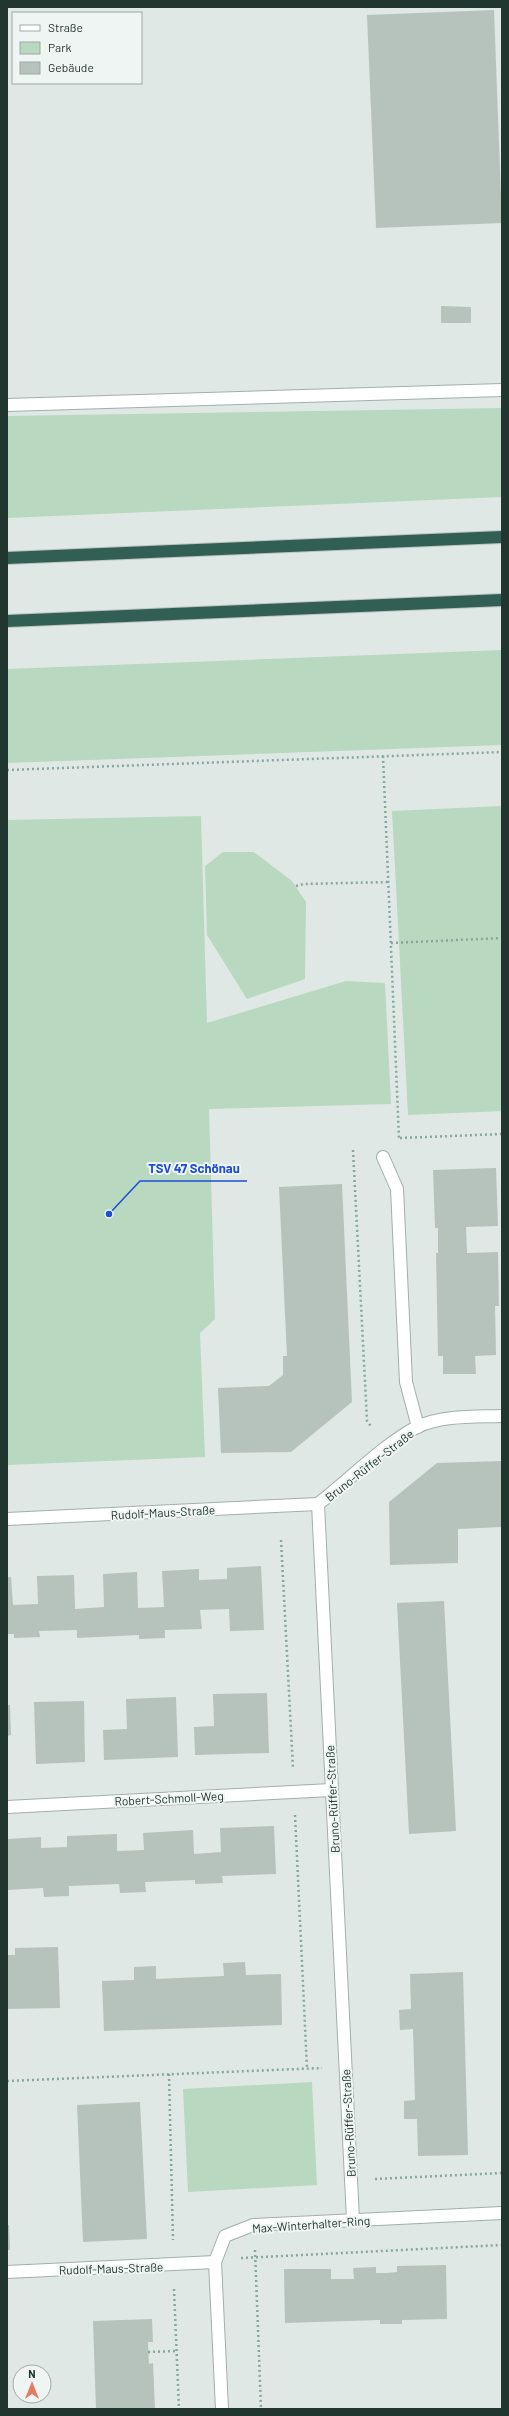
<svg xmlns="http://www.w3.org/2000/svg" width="509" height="2416" font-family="Barlow,sans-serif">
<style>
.green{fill:#b9d8c0}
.building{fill:#b5c3bc}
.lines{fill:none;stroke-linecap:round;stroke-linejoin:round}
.service-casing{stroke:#a3afaa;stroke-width:14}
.minor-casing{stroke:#a3afaa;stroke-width:14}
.motorway-casing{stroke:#bdc3c1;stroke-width:14}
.path{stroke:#82a99b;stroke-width:2.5;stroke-dasharray:2 3;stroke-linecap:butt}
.service{stroke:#fff;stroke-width:12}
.minor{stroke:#fff;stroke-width:12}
.motorway{stroke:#315f54;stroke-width:12}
.labels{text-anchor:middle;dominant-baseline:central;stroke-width:4;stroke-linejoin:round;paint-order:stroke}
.street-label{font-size:12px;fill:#223630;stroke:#eff5f2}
.leader{fill:none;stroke:#1d4ed8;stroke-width:1.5}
.callout-dot{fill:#1d4ed8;stroke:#eff5f2;stroke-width:1.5}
.callout-label{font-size:13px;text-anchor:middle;font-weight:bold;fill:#1d4ed8;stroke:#eff5f2;stroke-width:4;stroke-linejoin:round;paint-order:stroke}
</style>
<rect width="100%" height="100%" fill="#dfe8e4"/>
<!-- green -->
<g class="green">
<path d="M502 408V497L7 518V416Z"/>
<path d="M502 650V745L7 763V669Z"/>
<path d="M502 806V1111L408 1115 392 811Z"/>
<path d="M201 816 207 1023 346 981 385 983 391 1104 209 1109 215 1319 200 1333 205 1457 7 1465V820Z"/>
<path d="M223 852H254L292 881 306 902 305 979 247 999 207 935 205 866Z"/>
<path d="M312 2082 317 2185 188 2192 183 2089Z"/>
</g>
<!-- building -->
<g class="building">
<path d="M494 10 502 223 376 228 367 15Z"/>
<path d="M441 306 471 307V323H441Z"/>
<path d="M496 1168 498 1226 466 1227 467 1253 498 1252 499 1306H495L496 1355 475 1356 476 1374H443V1356H438L436 1253H438V1228H435L433 1170Z"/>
<path d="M342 1184 352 1402 291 1452 221 1453 218 1388 269 1386 283 1375V1356H287L279 1187Z"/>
<path d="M502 1461V1527L458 1529V1563L390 1565 389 1502 437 1463Z"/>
<path d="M261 1566 264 1630 230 1631 229 1609 200 1610 202 1629 165 1630V1638L139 1639V1635L77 1638V1630L39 1631 40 1637 14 1638V1634H7V1577H11L13 1605 38 1604 37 1576 74 1575 75 1609 104 1607 103 1574 137 1572 138 1608 164 1607 162 1571 199 1569V1580L227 1579V1568Z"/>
<path d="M444 1601 456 1831 409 1834 397 1603Z"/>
<path d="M267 1693 269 1753 195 1755 194 1727 214 1726 213 1694Z"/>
<path d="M176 1697 178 1757 104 1760 103 1730 127 1729 126 1699Z"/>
<path d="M84 1701 85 1762 36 1764 34 1702Z"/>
<path d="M7 1705H10L11 1735 7 1736Z"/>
<path d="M274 1826 276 1874 222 1876 223 1883 195 1884V1880L145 1882 146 1892 120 1893 119 1884 69 1886V1896L44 1897 43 1888 7 1890V1839L41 1837V1848L67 1847V1836L117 1834V1851L144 1850 143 1833 193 1830 194 1854 221 1852 220 1828Z"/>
<path d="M58 1947 60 2008 7 2009V1955H15V1948Z"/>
<path d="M245 1962 246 1975 281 1974 282 2025 104 2031 102 1981 134 1980V1967L156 1966V1979L224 1976 223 1963Z"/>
<path d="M463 1972 468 2155 418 2156 417 2119H404V2101L415 2100 413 2029 400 2030 399 2010 411 2009 410 1974Z"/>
<path d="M140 2102 147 2239 83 2242 77 2105Z"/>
<path d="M7 2225H9L10 2250H7Z"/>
<path d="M446 2265 447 2319 402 2320V2324H380V2320L285 2323 284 2269H331V2279H354L353 2268 376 2267V2273H387L397 2272V2266Z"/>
<path d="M152 2319 153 2342H148L149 2364 153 2363 155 2409H96L93 2321Z"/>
</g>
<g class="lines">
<defs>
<path id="service" d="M7 405 502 390"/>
<g id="minor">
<path d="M383 1157 397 1189 406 1382 418 1427"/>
<path d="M7 1519 318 1504"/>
<path d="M7 1807 331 1790"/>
<path d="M353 2220 318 1504C348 1481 384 1444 417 1427 442 1415 475 1417 502 1416"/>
<path d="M7 2272 215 2262"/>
<path d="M222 2409 215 2262 225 2236 253 2225 502 2213"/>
</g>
<g id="motorway">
<path d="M7 558 502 537"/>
<path d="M7 621 502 600"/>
</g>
</defs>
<!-- service casing -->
<use href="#service" class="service-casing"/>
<!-- minor casing -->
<use href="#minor" class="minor-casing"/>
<!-- motorway casing -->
<use href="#motorway" class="motorway-casing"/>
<!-- path -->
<g class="path">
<path d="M383 756 399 1139"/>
<path d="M7 770 502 752"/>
<path d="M296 886 304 884 389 882"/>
<path d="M391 943 502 938"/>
<path d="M400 1138 502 1134"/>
<path d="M353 1150 367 1421 372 1428"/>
<path d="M281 1540 293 1768"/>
<path d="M295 1815 307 2069"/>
<path d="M169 2074 173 2240"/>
<path d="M7 2081 322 2068"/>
<path d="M375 2179 502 2173"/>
<path d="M255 2250 261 2409"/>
<path d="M241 2258 502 2245"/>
<path d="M174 2289 179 2409"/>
<path d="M148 2352 177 2351"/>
</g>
<!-- service -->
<use href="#service" class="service"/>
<!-- minor -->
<use href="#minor" class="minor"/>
<!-- motorway -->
<use href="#motorway" class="motorway"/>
</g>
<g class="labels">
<!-- street labels -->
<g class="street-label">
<text transform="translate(369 1465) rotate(-38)">Bruno-Rüffer-Straße</text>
<text transform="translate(163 1512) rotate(-3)">Rudolf-Maus-Straße</text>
<text transform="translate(169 1798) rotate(-3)">Robert-Schmoll-Weg</text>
<text transform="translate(332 1799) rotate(-93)">Bruno-Rüffer-Straße</text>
<text transform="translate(348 2123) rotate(-93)">Bruno-Rüffer-Straße</text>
<text transform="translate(311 2224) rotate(-4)">Max-Winterhalter-Ring</text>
<text transform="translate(111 2268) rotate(-2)">Rudolf-Maus-Straße</text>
</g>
</g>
<!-- callouts -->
<path class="leader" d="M109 1214L140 1181H247"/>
<circle class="callout-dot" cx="109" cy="1214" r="4"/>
<g class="callout-label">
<text x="194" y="1173">TSV 47 Schönau</text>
</g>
<!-- border -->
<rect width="509" height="2416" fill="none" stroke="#223630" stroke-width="16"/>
<!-- legend -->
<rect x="12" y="12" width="130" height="72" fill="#eff5f2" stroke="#9da9a4"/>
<rect x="20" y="25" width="20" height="6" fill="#ffffff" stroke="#9da9a4"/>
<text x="48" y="32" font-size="12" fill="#223630">Straße</text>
<rect x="20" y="42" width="20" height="12" fill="#b9d8c0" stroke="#9da9a4"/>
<text x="48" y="52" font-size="12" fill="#223630">Park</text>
<rect x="20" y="62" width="20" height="12" fill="#b5c3bc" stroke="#9da9a4"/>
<text x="48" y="72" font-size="12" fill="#223630">Gebäude</text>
<!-- north arrow -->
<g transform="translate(32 2384)"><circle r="19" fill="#eff5f2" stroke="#9da9a4"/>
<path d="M0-3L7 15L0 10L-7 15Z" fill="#e37c62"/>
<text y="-6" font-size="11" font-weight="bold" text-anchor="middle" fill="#223630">N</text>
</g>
</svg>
